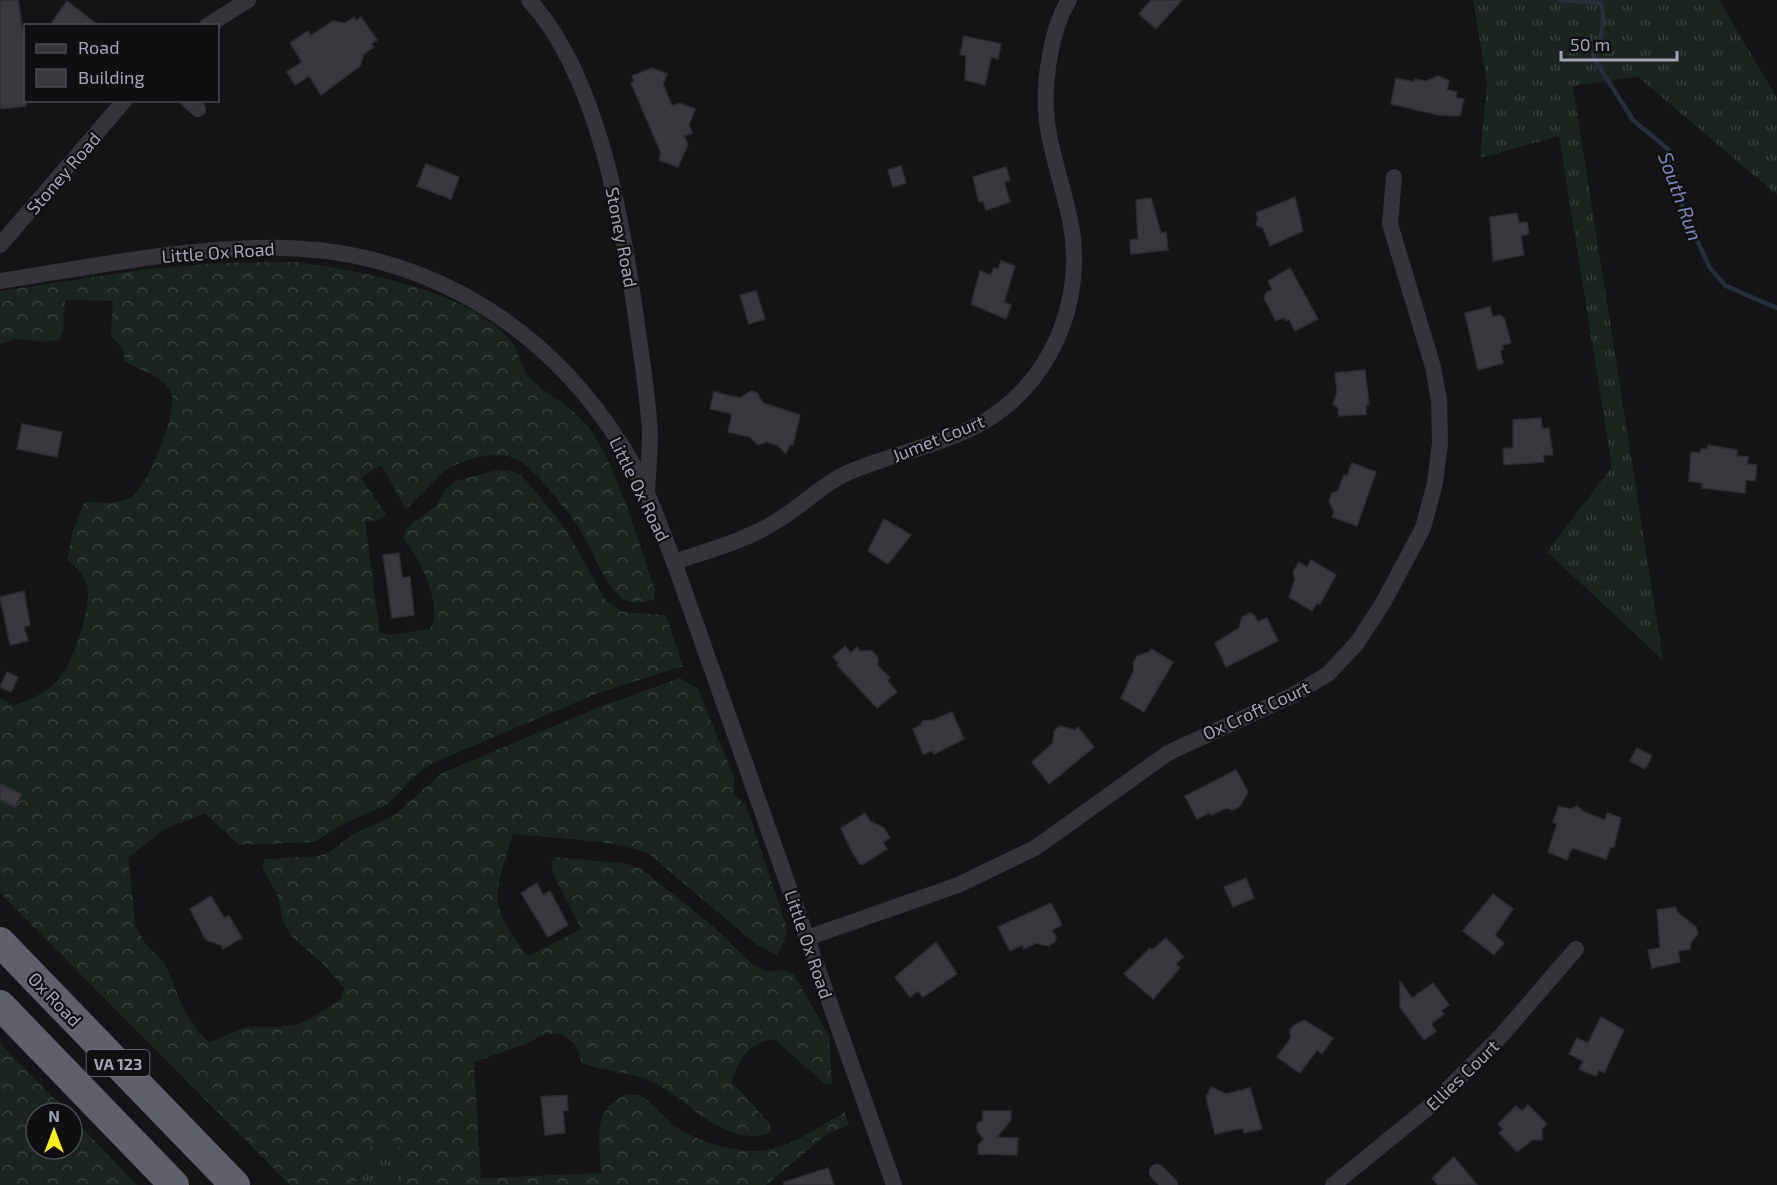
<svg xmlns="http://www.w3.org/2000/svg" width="1777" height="1185" font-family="'Exo 2',sans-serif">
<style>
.grass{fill:url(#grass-tufts)}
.forest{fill:url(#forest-crowns)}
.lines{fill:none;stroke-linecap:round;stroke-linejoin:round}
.stream{stroke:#282e3a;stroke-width:4.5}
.building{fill:#38383d;stroke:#2e2d31;stroke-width:1.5}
.street{stroke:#35343b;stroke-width:16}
.highway{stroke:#5f606c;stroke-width:30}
.labels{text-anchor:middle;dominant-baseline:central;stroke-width:4.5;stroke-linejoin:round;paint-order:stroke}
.shield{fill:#0f0e10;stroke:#777785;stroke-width:1.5}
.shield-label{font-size:16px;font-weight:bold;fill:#a3a4b7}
.street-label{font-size:18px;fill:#a3a4b7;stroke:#0f0e10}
.water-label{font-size:20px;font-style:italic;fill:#7788b6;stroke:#0f0e10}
</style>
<defs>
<pattern id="grass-tufts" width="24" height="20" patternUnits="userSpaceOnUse" patternTransform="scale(1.5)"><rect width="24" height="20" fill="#1b241e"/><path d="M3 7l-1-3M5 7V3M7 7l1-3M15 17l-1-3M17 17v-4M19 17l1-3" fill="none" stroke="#39413c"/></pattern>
<pattern id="forest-crowns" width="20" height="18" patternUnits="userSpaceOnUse" patternTransform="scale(1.5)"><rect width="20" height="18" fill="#1b241e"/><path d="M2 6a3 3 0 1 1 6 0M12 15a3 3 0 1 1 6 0" fill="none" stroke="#39413c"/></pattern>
</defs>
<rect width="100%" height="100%" fill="#141315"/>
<!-- grass -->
<g class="grass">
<path d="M1473 0H1719L1777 98V195L1638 77 1573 86 1663 660 1547 552 1612 467 1559 136 1480 158 1487 82Z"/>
<path d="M386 1137 391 1138 400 1148 403 1185H355L372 1142Z"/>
</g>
<!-- forest -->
<g class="forest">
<path d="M297 262C357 270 471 291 511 341 520 352 521 370 532 380 548 396 570 405 585 423 615 457 639 545 655 590V599C644 603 631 605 620 597 605 584 597 559 587 542 577 522 536 468 516 459 498 450 466 459 449 468 440 473 416 500 406 509L381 465 361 478 386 514 379 520 365 521 380 633 390 635 430 629C444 606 419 556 403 538L407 527 436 506 447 488 456 481 498 470 513 471 520 474 536 492 567 531 606 601 623 612 666 615 683 666 598 693 433 763 416 775 388 804 341 825 315 842 239 845 205 813 165 829 128 858 136 927 145 943 165 964 183 1008 200 1034 210 1042 248 1026 278 1027 300 1024 341 1000 344 988 323 964 292 937 283 921 278 897 262 867 265 859 319 856 328 853 353 834 395 815 442 773 602 706 680 678 698 689 734 777V794L746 805 787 928 784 942 777 955 757 945 649 854C608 838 556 839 513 834 495 894 485 903 528 956L581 929 554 876 551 862 557 857 628 864 643 870 714 927 753 965 765 971 784 970 794 974 829 1036 832 1084H825L774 1039C747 1044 740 1058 732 1082L770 1124 771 1132C729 1152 685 1097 653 1082 632 1072 605 1072 582 1063L576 1045 561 1034H544L526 1044 474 1062 481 1178 601 1173C600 1146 592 1114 619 1098 624 1095 635 1094 641 1096 655 1103 665 1121 679 1129 698 1141 730 1151 753 1151 785 1152 818 1127 845 1112L849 1125 827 1134 766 1185H403L400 1148 391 1138 372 1143 355 1185H290L0 893V698L13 705C29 701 45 693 57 681 72 667 93 605 87 585 83 574 76 567 67 560L73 531 84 502C101 502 120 506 134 495 148 483 177 414 172 396 165 375 141 372 125 361L123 349 111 336 113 301 65 300 63 330 59 340 42 342 15 339 0 344V291L141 270 215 263Z"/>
<path d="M0 1043 68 1113H36V1149H72V1117L137 1185H0Z"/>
</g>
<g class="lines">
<!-- stream -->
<path class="stream" d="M1560 0 1601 3C1607 23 1600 39 1593 57L1633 120 1668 149 1684 213 1710 268 1726 286 1777 308"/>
</g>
<!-- building -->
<g class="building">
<path d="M0 0H18L26 52V106L0 109Z"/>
<path d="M1151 0H1182L1156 29 1139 14Z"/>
<path d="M67 1 99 26H49Z"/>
<path d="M354 17 356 21 361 17 377 40 371 44 374 47 364 54 360 66 321 95 309 76 295 85 287 72 302 62 290 43 308 31 310 36 333 21 345 23Z"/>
<path d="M964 36 1001 44 998 59 991 57 985 85 965 80 966 56 960 54Z"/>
<path d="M652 68 667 74 663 84 672 106 679 103 695 109 689 125 692 133 684 136 688 144 678 167 659 160 661 153 631 83 634 81 632 76Z"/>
<path d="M1438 76 1449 81 1447 90 1457 92 1456 98 1464 99 1460 116 1438 115 1391 104 1396 78 1414 82 1415 79 1426 81Z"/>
<path d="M426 164 459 177 451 199 417 186Z"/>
<path d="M901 166 906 183 893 187 888 170Z"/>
<path d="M1006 167 1010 180 1004 182 1010 202 986 210 983 201 979 202 973 177Z"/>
<path d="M1295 197 1303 231 1270 246 1263 228 1256 225 1258 218 1256 213Z"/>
<path d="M1151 198 1161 233 1166 232 1168 250 1131 254 1130 240 1138 239 1136 200Z"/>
<path d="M1517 213 1519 223 1527 222 1529 234 1521 236 1524 255 1493 261 1490 217Z"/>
<path d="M1001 261 1015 266 1004 302 1011 305 1006 319 971 304 980 271 991 275 994 268 998 269Z"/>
<path d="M1290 268 1318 319 1295 331 1289 319 1286 321 1284 317 1276 321 1264 298 1266 293 1272 289 1268 281Z"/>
<path d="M756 291 765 319 749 324 740 295Z"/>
<path d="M1490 307 1493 317 1500 315 1504 318 1511 343 1502 345 1503 349 1500 350 1503 363 1478 370 1465 313Z"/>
<path d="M1365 370 1369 404 1366 405V414L1339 416 1338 408 1333 404 1337 392 1335 373Z"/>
<path d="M751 391 757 393 763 403 800 415 793 445 790 444 786 454 777 445 766 442 758 445 750 437 728 432 732 414 710 409 714 392 740 398Z"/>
<path d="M1541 418 1542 429 1549 428 1553 455H1543L1544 462 1504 465 1503 449 1513 448V420Z"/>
<path d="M22 424 62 432 57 457 17 449Z"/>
<path d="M1708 445 1737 450V456L1748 457 1747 464 1757 465 1755 481 1746 480 1745 493 1702 488V483L1689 481 1691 452 1700 453 1701 449H1708Z"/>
<path d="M1352 463 1376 472 1357 526 1332 517 1334 512 1329 501 1332 493 1338 491 1344 475 1347 476Z"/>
<path d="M884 519 911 535 888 564 868 551Z"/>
<path d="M399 553 402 578 410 577 414 615 392 618 383 555Z"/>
<path d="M1311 560 1336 575 1320 604 1317 603 1312 611 1289 597 1295 579 1293 572 1299 562 1307 567Z"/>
<path d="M24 591 30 625 24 627 28 641 10 645 0 597Z"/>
<path d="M1250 613 1254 615 1258 622 1267 618 1278 641 1226 667 1215 643 1239 628 1242 617Z"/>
<path d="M845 646 851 653 857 647 860 651H872L878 658V666L890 678 887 680 897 692 877 708 837 665 839 664 833 657Z"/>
<path d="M1151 649 1173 662 1144 712 1121 698 1134 670 1133 663 1137 656 1149 652Z"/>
<path d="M7 672 18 677 11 692 0 687Z"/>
<path d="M952 712 964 739 934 754 932 751 923 754 913 729 921 725 923 721 933 720Z"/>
<path d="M1060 726 1075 730 1078 727 1094 747 1049 784 1032 762 1053 743 1054 731Z"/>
<path d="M1637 748 1652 756 1645 769 1630 761Z"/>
<path d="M1236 770 1248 792 1240 806 1233 810 1226 808 1211 815 1209 813 1197 819 1185 796Z"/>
<path d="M0 784 22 794 15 807 0 800Z"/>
<path d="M1559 806 1570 809 1577 806 1584 812 1605 820 1607 813 1621 818 1614 847 1610 848 1606 859 1572 848 1567 860 1548 852 1557 824 1553 822Z"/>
<path d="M865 813 870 821 884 828 890 838 883 842 887 849 864 864H860L851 850 841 828Z"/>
<path d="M1246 878 1254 898 1233 907 1224 887Z"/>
<path d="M537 883 543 895 550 891 568 925 548 937 521 893Z"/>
<path d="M1493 894 1513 909 1495 935 1504 943 1494 955 1463 931Z"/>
<path d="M211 896 224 918 229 916 242 938 223 949 221 945 206 940 190 909Z"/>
<path d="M1051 903 1062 925 1052 930 1056 937 1055 942 1048 946 1036 943 1024 949 1022 945 1010 951 998 927Z"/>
<path d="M1676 907 1677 912 1696 927 1698 934 1691 942 1690 949 1678 951 1680 962 1652 968 1648 950 1660 948 1657 910Z"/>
<path d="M1166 938 1184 957 1176 964 1180 968 1153 999 1124 974 1150 948 1152 950Z"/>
<path d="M936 942 957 974 923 997 918 991 910 997 895 977Z"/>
<path d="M1400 981 1412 998 1433 983 1449 1005 1441 1011 1444 1014 1431 1024 1436 1031 1424 1040 1400 1007Z"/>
<path d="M1601 1017 1624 1030 1604 1073 1599 1070 1596 1076 1579 1069 1583 1061 1569 1054 1577 1038 1588 1043Z"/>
<path d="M1304 1020 1333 1038 1322 1054 1317 1050 1300 1073 1277 1057 1291 1038 1290 1030 1293 1026Z"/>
<path d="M1211 1087 1226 1094 1250 1088 1262 1129 1244 1133 1243 1128 1215 1134 1206 1097Z"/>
<path d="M567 1095 568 1110 563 1111 565 1133 545 1135 541 1097Z"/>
<path d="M1528 1105 1547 1124 1542 1129V1140H1532L1517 1152 1499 1133 1503 1129 1498 1124 1516 1106 1522 1111Z"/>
<path d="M983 1111H1011V1120L997 1137 1018 1138 1017 1155 978 1154V1145L984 1139 977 1131V1124L983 1120Z"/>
<path d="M1454 1157 1477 1185H1438L1432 1178Z"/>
<path d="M828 1168 834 1185H784V1182Z"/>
</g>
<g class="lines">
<!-- street -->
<g class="street">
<path d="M529 0C599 76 623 224 637 324 642 361 648 397 650 433 650 453 648 473 647 492"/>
<path d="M207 26 248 0"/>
<path d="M188 100 198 109"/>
<path d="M0 245 125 100"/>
<path d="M0 281C85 268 171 250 257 248 411 243 541 317 622 446 645 482 659 523 674 562L894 1185"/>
<path d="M674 562C711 550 751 539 783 517 805 503 823 484 847 473 888 455 934 447 974 427 1050 389 1087 300 1070 220 1056 155 1037 125 1050 55 1053 37 1059 16 1069 0"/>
<path d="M807 938 958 885 1035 848 1168 753 1293 695 1328 674 1357 643 1383 603 1423 528 1435 483 1440 443 1439 400 1433 367 1390 224 1394 177"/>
<path d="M1157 1172 1170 1185"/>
<path d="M1333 1185 1435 1102 1501 1036 1576 949"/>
</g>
<!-- highway -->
<g class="highway">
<path d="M0 942 235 1185"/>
<path d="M0 1005 174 1185"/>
</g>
</g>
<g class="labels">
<!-- shield labels -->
<rect class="shield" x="86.5" y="1050" width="63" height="26" rx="4.5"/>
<g class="shield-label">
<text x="118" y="1063">VA 123</text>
</g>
<!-- street labels -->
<g class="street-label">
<text transform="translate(63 173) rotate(-49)">Stoney Road</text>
<text transform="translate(622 237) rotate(79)">Stoney Road</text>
<text transform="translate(218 252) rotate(-4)">Little Ox Road</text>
<text transform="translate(938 438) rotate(-22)">Jumet Court</text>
<text transform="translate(640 489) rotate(64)">Little Ox Road</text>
<text transform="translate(1256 710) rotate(-25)">Ox Croft Court</text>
<text transform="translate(809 944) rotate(71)">Little Ox Road</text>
<text transform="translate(55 999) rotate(46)">Ox Road</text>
<text transform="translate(1462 1075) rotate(-44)">Ellies Court</text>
</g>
<!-- water labels -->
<g class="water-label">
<text transform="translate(1681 196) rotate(70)">South Run</text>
</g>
</g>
<!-- legend -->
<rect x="24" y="24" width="195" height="78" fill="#0f0e10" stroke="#4a4a53" stroke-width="1.5"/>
<rect x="36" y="44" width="30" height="9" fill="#35343b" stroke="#4a4a53" stroke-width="1.5"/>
<text x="78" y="54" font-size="18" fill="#a3a4b7">Road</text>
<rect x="36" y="69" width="30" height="18" fill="#38383d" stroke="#4a4a53" stroke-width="1.5"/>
<text x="78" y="84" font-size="18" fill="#a3a4b7">Building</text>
<!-- north arrow -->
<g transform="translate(54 1131)"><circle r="28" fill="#0f0e10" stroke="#4a4a53" stroke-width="1.5"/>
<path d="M0-4.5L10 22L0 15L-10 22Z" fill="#ffed21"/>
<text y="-9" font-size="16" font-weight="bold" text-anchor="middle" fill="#a3a4b7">N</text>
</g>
<!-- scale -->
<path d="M1561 51v9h116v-9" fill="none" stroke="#a3a4b7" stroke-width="3"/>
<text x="1570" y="51" font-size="18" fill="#a3a4b7" stroke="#0f0e10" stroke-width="4.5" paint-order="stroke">50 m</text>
</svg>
